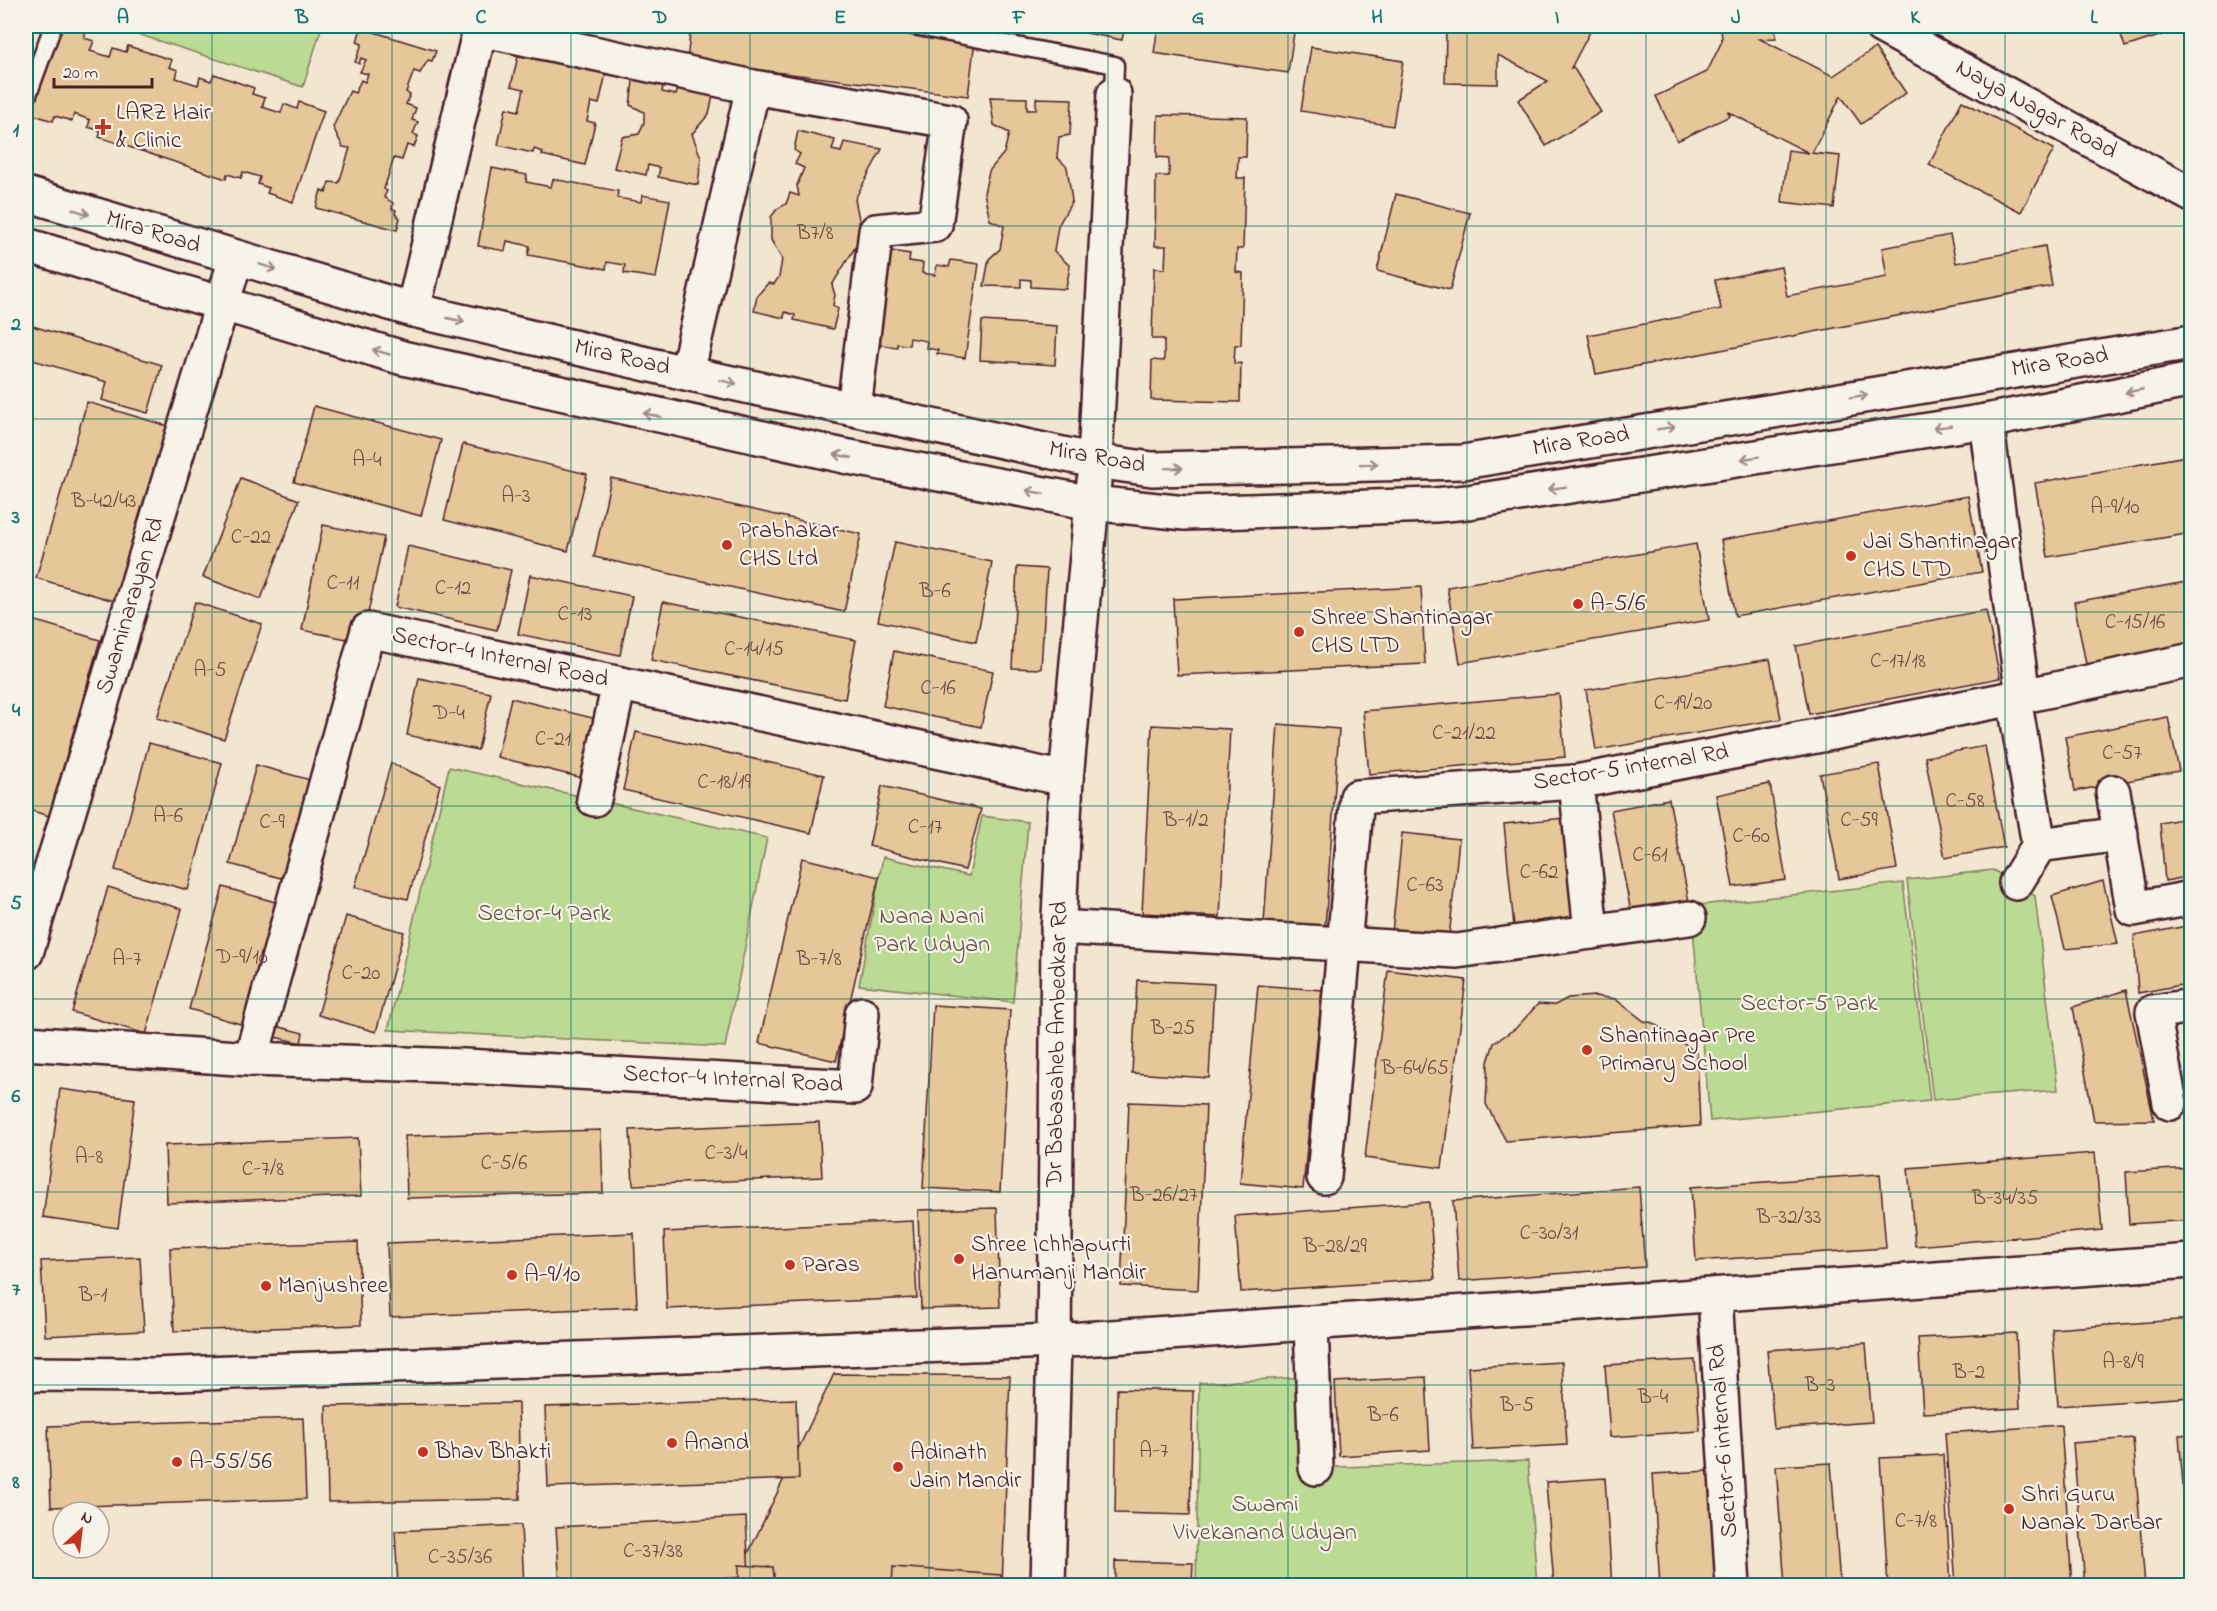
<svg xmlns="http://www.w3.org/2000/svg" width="2217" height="1611" font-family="'Indie Flower',sans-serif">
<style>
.green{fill:#bbda93;stroke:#827c5f;stroke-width:1.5}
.building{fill:#e6c799;stroke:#4a1f2b;stroke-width:1.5}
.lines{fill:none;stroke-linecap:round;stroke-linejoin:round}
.lane-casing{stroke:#4a1f2b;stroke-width:21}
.street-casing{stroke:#4a1f2b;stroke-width:38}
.secondary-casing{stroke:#4a1f2b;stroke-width:38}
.lane{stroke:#f7f3e8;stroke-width:16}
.street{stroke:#f7f3e8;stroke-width:33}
.secondary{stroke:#f7f3e8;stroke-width:33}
.oneway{stroke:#a0898a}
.grid{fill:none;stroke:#0f766e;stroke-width:1.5;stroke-opacity:0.55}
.poi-dot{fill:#c8321e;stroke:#f7f3e8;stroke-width:2}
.labels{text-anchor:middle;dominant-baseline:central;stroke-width:4.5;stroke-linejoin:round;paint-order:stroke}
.number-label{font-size:21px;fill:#714946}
.street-label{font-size:24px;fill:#4a1f2b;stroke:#f7f3e8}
.poi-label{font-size:24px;fill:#4a1f2b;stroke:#f7f3e8;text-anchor:start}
.park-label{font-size:24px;fill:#664e45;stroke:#f7f3e8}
.neatline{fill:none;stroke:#0f766e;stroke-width:2}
.grid-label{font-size:20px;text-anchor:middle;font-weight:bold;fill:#0f766e}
</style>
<rect width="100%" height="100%" fill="#f2e6d0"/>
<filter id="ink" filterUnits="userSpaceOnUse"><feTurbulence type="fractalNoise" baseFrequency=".0167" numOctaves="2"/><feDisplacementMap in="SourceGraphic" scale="12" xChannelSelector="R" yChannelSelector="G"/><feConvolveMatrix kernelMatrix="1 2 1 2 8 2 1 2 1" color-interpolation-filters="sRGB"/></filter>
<g filter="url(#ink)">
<!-- green -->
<g class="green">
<path d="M136 26H322L303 87 134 33Z"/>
<path d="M449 767 767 838 725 1047 388 1030Z"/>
<path d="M982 816 1028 822 1013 1002 859 985 883 857 969 876Z"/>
<path d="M1993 870 2035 896 2058 1090 1933 1100 1907 880Z"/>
<path d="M1903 883 1930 1101 1710 1121 1691 906Z"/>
<path d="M1306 1377 1309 1468 1528 1461 1537 1585 1196 1586 1199 1383Z"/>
</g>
<!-- building -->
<g class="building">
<path d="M57 26H68L86 31 84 38 94 41 90 51 110 57 113 48 126 52 128 46 172 60 169 67 178 70 176 78 198 85 200 77 211 81 214 74 254 88 252 94 265 98 262 107 281 113 284 104 297 109 299 102 324 111 293 202 267 193 269 188 258 184 260 177 243 172 241 178 227 174 226 179 99 137 101 131 88 127 90 120 74 114 72 121 55 116 53 121 28 113Z"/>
<path d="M691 26H857L975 40 968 96 687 61Z"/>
<path d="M1072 26H1125L1122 40 1071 30Z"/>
<path d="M1158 26H1295L1288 73 1154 53Z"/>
<path d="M1502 26H1593L1571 68 1573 67 1601 112 1546 146 1518 100 1548 81 1498 55V84L1445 83 1446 27H1498V34Z"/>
<path d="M1721 26H1775L1776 38 1760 39 1833 76 1875 48 1906 93 1861 124 1841 96 1812 153 1840 156 1834 208 1782 202 1788 150 1809 153 1728 112 1730 116 1677 141 1656 96 1707 72 1722 41Z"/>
<path d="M2118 26H2190L2125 47Z"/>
<path d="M361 28 436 51 432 61 428 60 420 73 414 71 406 92 410 95 406 104 416 108 412 120 418 122 413 134 418 136 414 147 407 145 402 160 394 158 384 189 387 191 384 197 393 203 392 209 396 210 395 214 400 218 397 230 316 208 321 190 326 193 329 182 339 183 350 148 343 147 333 127 350 91 355 93 361 80 365 82 368 74 360 72 366 60 361 58 359 64 355 62 362 44 357 42Z"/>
<path d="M1311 47 1403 61 1393 126 1301 111Z"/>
<path d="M520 48 607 69 599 104 591 102 587 121 595 123 585 165 542 155 543 152 534 149 533 153 498 145 506 108 519 111 524 89 511 86Z"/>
<path d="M634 74 664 80 662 92 676 95 679 84 714 91 709 114 692 134 701 158 698 185 658 177 660 168 648 165 646 175 614 168 622 137 639 134 644 122V112L630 105Z"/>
<path d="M990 97 1027 98V110H1036V98L1072 99 1070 135 1059 137 1057 157 1067 167 1072 201 1058 226 1054 251 1070 266 1066 289 1031 287V280L1021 279V287L984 286 989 259 1000 249 1004 226 990 220 984 193 989 171 1004 153 1009 133 994 125Z"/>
<path d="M1962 101 2054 149 2021 212 1929 165Z"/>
<path d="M1158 115 1247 117 1246 157H1238L1237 178H1245L1243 249H1237L1236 272 1243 273 1241 345H1235L1234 364 1241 363 1240 402 1151 400 1152 360 1164 361V339H1152L1154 268 1165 269 1166 246H1155L1156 176H1169V158L1157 157Z"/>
<path d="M798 131 835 140 832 150 841 152 844 142 882 149 855 199 859 219V241L832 285 835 295 833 305 838 309 833 329 794 320 795 315 785 312 784 318 754 311 757 296 768 283 774 284 779 277 782 259 771 240V217L777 209 786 204 790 193 799 196 797 185 804 168 795 164 800 154 794 150Z"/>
<path d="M492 168 527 175 526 182 551 187 553 179 618 191 617 198 641 202 642 195 670 200 656 278 624 273 625 265 607 262 606 269 528 255 530 246 507 241 505 251 478 246Z"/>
<path d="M1396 194 1470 213 1450 290 1377 271Z"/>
<path d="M1950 235 1956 263 2045 246 2052 286 1596 374 1588 335 1721 309 1715 280 1781 267 1787 296 1887 277 1882 248Z"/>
<path d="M878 249 910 254 909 261 923 263 922 273 935 275 937 265 949 267 951 260 979 264 965 358 937 354 938 350 926 348 927 341 910 338 909 345 897 344V347L865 343Z"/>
<path d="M982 321 1057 326 1055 365 980 360Z"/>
<path d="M26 324 162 365 148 413 102 400 107 382 26 358Z"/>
<path d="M87 402 171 427 121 603 36 578Z"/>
<path d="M314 406 441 440 421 516 294 482Z"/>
<path d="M463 444 587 474 568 551 444 520Z"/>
<path d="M2192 455V533L2048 557 2035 483Z"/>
<path d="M241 478 299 500 261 599 203 577Z"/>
<path d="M611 478 861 534 844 612 594 557Z"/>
<path d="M1968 496 1982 572 1735 616 1721 540Z"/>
<path d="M323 525 384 537 362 642 302 630Z"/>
<path d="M895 542 992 562 976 642 878 621Z"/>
<path d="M1696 544 1709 620 1460 663 1447 587Z"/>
<path d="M408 546 511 570 497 630 395 607Z"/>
<path d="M1017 567 1047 569 1041 669 1012 668Z"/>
<path d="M530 575 632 596 620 655 518 634Z"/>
<path d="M2192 581V644L2086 664 2074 602Z"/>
<path d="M1421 587 1425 664 1177 675 1173 599Z"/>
<path d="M195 602 262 624 224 739 157 718Z"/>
<path d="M663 602 856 640 845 699 651 660Z"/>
<path d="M1986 610 2000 678 1809 714 1796 646Z"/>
<path d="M26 618 100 640 49 816 26 809Z"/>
<path d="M894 651 993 671 981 727 883 706Z"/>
<path d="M1770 659 1781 719 1596 750 1586 690Z"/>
<path d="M419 678 491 693 478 750 407 735Z"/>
<path d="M1559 694 1565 757 1369 774 1363 711Z"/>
<path d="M511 698 609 722 595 781 497 757Z"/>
<path d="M2168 717 2179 771 2075 791 2065 737Z"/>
<path d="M1278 724 1339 729 1325 928 1264 923Z"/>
<path d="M1152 725 1230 729 1220 917 1142 913Z"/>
<path d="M636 732 824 775 811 833 623 790Z"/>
<path d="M149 743 222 763 188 890 115 870Z"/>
<path d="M1985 746 2004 847 1945 858 1925 757Z"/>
<path d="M391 763 440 785 408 899 355 887Z"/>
<path d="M1879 764 1897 869 1839 879 1820 774Z"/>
<path d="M256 765 314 781 288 880 230 864Z"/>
<path d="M1770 784 1786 880 1733 887 1716 795Z"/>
<path d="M882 786 981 809 965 870 869 846Z"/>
<path d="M1669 799 1689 902 1631 912 1611 810Z"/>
<path d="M2192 817V876L2165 881 2160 823Z"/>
<path d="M1564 818 1574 921 1514 927 1504 824Z"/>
<path d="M1402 833 1459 839 1449 939 1392 933Z"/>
<path d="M802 858 879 877 836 1061 759 1043Z"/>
<path d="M2103 881 2118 944 2065 949 2052 896Z"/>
<path d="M108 887 182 909 146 1034 72 1012Z"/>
<path d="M223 887 296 908 261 1030 189 1009Z"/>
<path d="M346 916 404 932 376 1032 318 1015Z"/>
<path d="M2192 925V983L2138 993 2134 936Z"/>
<path d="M1388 970 1466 980 1442 1168 1365 1158Z"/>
<path d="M1137 980 1214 984 1209 1078 1132 1073Z"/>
<path d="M1258 985 1322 990 1303 1189 1240 1183Z"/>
<path d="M2126 990 2154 1120 2094 1121 2073 1007Z"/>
<path d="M1595 996 1615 999 1644 1021 1653 1023 1697 1053 1700 1126 1506 1141 1486 1104 1488 1062 1494 1043 1516 1028 1538 1004 1555 1005 1568 998Z"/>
<path d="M933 1005 1010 1010 1000 1192 923 1188Z"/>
<path d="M272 1025 303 1033 301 1043 270 1036Z"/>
<path d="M60 1089 135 1099 118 1228 43 1217Z"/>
<path d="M1129 1102 1206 1105 1198 1290 1121 1286Z"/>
<path d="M819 1122 822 1177 633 1185 630 1130Z"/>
<path d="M601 1130 603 1193 407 1198 405 1136Z"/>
<path d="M358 1138 361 1196 167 1203 165 1145Z"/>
<path d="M2095 1153 2102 1230 1915 1246 1908 1168Z"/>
<path d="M2192 1168V1220L2129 1224 2126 1172Z"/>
<path d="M1880 1174 1886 1248 1696 1261 1691 1187Z"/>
<path d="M1639 1187 1645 1267 1459 1281 1453 1201Z"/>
<path d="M1429 1202 1435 1279 1241 1292 1235 1216Z"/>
<path d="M997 1208 1000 1307 921 1309 918 1210Z"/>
<path d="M913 1221 917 1298 667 1309 664 1232Z"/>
<path d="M634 1233 637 1307 390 1317 387 1243Z"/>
<path d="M358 1242 361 1325 174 1331 170 1248Z"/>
<path d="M140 1257 144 1331 45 1336 41 1261Z"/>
<path d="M2192 1319V1397L2058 1406 2052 1329Z"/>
<path d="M2016 1333 2020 1408 1923 1413 1918 1338Z"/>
<path d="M1866 1343 1872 1422 1774 1429 1767 1350Z"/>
<path d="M1695 1360 1700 1431 1610 1437 1605 1365Z"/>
<path d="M1562 1362 1567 1445 1473 1450 1468 1367Z"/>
<path d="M834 1374 1010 1376 1002 1586 745 1585 746 1558Z"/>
<path d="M1426 1377 1430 1450 1339 1456 1335 1382Z"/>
<path d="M1117 1389 1193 1391 1190 1515 1115 1513Z"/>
<path d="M796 1399 799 1479 548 1487 545 1407Z"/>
<path d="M518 1403 520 1499 328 1502 326 1406Z"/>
<path d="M303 1418 306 1499 51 1507 48 1426Z"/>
<path d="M2061 1425 2072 1586H1956L1945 1433Z"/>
<path d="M2192 1434V1586H2191L2179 1435Z"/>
<path d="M2133 1438 2145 1586H2085L2073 1443Z"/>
<path d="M1943 1455 1951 1586H1888L1880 1458Z"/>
<path d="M1831 1463 1840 1586H1785L1776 1466Z"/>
<path d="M1709 1471 1716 1586H1660L1653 1474Z"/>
<path d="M1605 1478 1612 1586H1554L1546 1482Z"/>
<path d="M746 1517 749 1577 560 1586 556 1527Z"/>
<path d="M521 1525 524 1586H398L395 1531Z"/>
<path d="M1115 1561 1193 1563 1192 1586H1115Z"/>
<path d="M739 1565 773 1567 775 1586H736L739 1583Z"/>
<path d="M893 1567 1001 1575 1000 1586H892Z"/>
</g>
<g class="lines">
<defs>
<g id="lane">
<path d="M913 26 1115 65 1114 94"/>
<path d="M26 100 53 26"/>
</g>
<g id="street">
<path d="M413 310 480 29 753 87 950 121 935 225 876 231 854 408"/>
<path d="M687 373 753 87"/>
<path d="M1986 421 2023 696"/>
<path d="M1095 461 1114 94"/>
<path d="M2014 698 2039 845 2016 883"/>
<path d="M1576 782 1591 932"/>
<path d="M2113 792 2133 909 2192 898"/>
<path d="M594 799 619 684"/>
<path d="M2039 845 2121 834"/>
<path d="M1058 927 1457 951 1689 918"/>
<path d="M26 953 236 258"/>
<path d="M862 1014 855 1087 464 1066 251 1059 368 630 1066 779"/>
<path d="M26 1043 251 1059"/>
<path d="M2170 1103 2153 1012 2192 1006"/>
<path d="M1324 1177 1357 797 1576 782 2014 698 2192 660"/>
<path d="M1715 1296 1733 1586"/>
<path d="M1311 1323 1316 1468"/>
<path d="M26 1374 153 1375 1054 1341 2192 1261"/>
</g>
<g id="secondary">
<path d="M1881 26 2192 195"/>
<path d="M26 194 413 310 690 374 1095 461 1152 469 1463 462 2192 342"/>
<path d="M26 245 403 358 844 456 1092 503 1185 513 1435 505 1468 502 1986 421 2192 380"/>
<path d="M1048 1586 1054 1341 1058 936 1066 779 1094 481"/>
</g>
</defs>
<!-- lane casing -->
<use href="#lane" class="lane-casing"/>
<!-- street casing -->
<use href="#street" class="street-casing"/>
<!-- secondary casing -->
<use href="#secondary" class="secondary-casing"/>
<!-- lane -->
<use href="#lane" class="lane"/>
<!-- street -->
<use href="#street" class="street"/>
<!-- secondary -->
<use href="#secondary" class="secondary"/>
</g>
<!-- one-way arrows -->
<defs><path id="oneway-shaft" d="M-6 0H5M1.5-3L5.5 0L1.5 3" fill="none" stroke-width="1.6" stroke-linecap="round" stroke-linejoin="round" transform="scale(1.5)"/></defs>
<g class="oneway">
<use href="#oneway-shaft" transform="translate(81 212) rotate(17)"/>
<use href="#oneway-shaft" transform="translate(268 267) rotate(17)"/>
<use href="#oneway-shaft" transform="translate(456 320) rotate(13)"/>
<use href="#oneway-shaft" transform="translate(381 352) rotate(-164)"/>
<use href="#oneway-shaft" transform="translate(728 382) rotate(12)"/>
<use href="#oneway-shaft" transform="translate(2134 391) rotate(169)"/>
<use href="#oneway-shaft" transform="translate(1859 396) rotate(-9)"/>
<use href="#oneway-shaft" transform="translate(652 415) rotate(-167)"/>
<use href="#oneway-shaft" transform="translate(1942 427) rotate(171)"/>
<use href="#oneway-shaft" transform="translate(1666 428) rotate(-9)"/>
<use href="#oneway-shaft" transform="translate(843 456) rotate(-169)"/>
<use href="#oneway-shaft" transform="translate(1750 458) rotate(171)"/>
<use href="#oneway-shaft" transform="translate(1369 464) rotate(-1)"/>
<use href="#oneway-shaft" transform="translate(1174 468) rotate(-1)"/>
<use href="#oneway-shaft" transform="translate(1557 488) rotate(171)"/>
<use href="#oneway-shaft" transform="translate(1035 492) rotate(-169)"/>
</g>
</g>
<!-- grid -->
<path class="grid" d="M212 26V1586M392 26V1586M571 26V1586M750 26V1586M929 26V1586M1108 26V1586M1288 26V1586M1467 26V1586M1646 26V1586M1826 26V1586M2005 26V1586M26 226H2192M26 419H2192M26 612H2192M26 806H2192M26 999H2192M26 1192H2192M26 1385H2192"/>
<!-- markers -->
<g class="poi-dot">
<path d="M100 118h6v6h6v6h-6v6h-6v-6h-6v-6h6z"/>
<circle cx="727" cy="545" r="6"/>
<circle cx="1851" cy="556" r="6"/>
<circle cx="1578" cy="604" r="6"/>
<circle cx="1299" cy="632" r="6"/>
<circle cx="1587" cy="1050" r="6"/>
<circle cx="959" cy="1259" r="6"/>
<circle cx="790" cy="1265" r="6"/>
<circle cx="512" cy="1275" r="6"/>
<circle cx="266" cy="1286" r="6"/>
<circle cx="672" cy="1443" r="6"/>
<circle cx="423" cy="1452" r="6"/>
<circle cx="177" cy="1462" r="6"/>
<circle cx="898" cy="1467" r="6"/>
<circle cx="2009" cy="1509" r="6"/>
</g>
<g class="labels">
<!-- number labels -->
<g class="number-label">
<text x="815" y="234">B7/8</text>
<text x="367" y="461">A-4</text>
<text x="516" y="497">A-3</text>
<text x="104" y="502">B-42/43</text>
<text x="2115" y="508">A-9/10</text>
<text x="251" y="538">C-22</text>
<text x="343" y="584">C-11</text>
<text x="453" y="589">C-12</text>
<text x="935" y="592">B-6</text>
<text x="575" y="615">C-13</text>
<text x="2135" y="623">C-15/16</text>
<text x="754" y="650">C-14/15</text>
<text x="1898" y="662">C-17/18</text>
<text x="210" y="671">A-5</text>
<text x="938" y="689">C-16</text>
<text x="1683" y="704">C-19/20</text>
<text x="449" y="714">D-4</text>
<text x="1464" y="734">C-21/22</text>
<text x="553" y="740">C-21</text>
<text x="2122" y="754">C-57</text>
<text x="724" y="783">C-18/19</text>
<text x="1965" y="802">C-58</text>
<text x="168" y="817">A-6</text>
<text x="1186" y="821">B-1/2</text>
<text x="1859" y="821">C-59</text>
<text x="272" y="823">C-9</text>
<text x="925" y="828">C-17</text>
<text x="1751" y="837">C-60</text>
<text x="1650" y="856">C-61</text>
<text x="1539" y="873">C-62</text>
<text x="1425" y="886">C-63</text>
<text x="242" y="958">D-9/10</text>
<text x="127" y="960">A-7</text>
<text x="819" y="960">B-7/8</text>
<text x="361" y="974">C-20</text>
<text x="1173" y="1029">B-25</text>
<text x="1415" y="1069">B-64/65</text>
<text x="726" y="1154">C-3/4</text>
<text x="89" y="1158">A-8</text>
<text x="504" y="1164">C-5/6</text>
<text x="263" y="1170">C-7/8</text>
<text x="1164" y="1196">B-26/27</text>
<text x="2005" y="1199">B-34/35</text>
<text x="1789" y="1218">B-32/33</text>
<text x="1549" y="1234">C-30/31</text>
<text x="1335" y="1247">B-28/29</text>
<text x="93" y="1296">B-1</text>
<text x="2123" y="1363">A-8/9</text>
<text x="1969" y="1373">B-2</text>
<text x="1820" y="1386">B-3</text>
<text x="1653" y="1398">B-4</text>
<text x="1517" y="1406">B-5</text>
<text x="1383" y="1416">B-6</text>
<text x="1154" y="1452">A-7</text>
<text x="1916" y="1522">C-7/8</text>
<text x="653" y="1552">C-37/38</text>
<text x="460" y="1558">C-35/36</text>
</g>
<!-- street labels -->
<g class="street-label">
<text transform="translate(2036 110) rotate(29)">Naya Nagar Road</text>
<text transform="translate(153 233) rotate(17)">Mira Road</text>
<text transform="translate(622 358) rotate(13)">Mira Road</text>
<text transform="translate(2060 363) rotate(-9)">Mira Road</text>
<text transform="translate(1581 442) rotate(-9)">Mira Road</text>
<text transform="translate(1097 458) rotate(10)">Mira Road</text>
<text transform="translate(131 606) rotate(-73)">Swaminarayan Rd</text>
<text transform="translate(500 658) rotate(12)">Sector-4 Internal Road</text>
<text transform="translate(1631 768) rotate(-9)">Sector-5 internal Rd</text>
<text transform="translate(1058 1044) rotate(-89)">Dr Babasaheb Ambedkar Rd</text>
<text transform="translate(733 1080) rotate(3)">Sector-4 Internal Road</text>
<text transform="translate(1724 1441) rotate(-94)">Sector-6 internal Rd</text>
</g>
<!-- poi labels -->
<g class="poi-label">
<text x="116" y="113">LARZ Hair<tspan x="116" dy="28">&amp; Clinic</tspan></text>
<text x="739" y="531">Prabhakar<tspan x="739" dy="28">CHS Ltd</tspan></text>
<text x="1863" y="542">Jai Shantinagar<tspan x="1863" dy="28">CHS LTD</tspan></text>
<text x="1590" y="604">A-5/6</text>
<text x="1311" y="618">Shree Shantinagar<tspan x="1311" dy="28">CHS LTD</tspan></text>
<text x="1599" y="1036">Shantinagar Pre<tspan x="1599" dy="28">Primary School</tspan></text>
<text x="971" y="1245">Shree Ichhapurti<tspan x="971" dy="28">Hanumanji Mandir</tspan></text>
<text x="802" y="1265">Paras</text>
<text x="524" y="1275">A-9/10</text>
<text x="278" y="1286">Manjushree</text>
<text x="684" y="1443">Anand</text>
<text x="435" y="1452">Bhav Bhakti</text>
<text x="910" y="1453">Adinath<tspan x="910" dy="28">Jain Mandir</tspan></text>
<text x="189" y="1462">A-55/56</text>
<text x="2021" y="1495">Shri Guru<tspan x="2021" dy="28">Nanak Darbar</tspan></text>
</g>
<!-- park labels -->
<g class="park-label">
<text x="544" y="914">Sector-4 Park</text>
<text x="932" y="917">Nana Nani<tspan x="932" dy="28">Park Udyan</tspan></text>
<text x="1809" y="1004">Sector-5 Park</text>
<text x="1265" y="1505">Swami<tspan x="1265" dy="28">Vivekanand Udyan</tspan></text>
</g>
</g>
<!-- margin -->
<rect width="2217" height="1611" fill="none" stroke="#f7f3e8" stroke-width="66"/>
<!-- north arrow -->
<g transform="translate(81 1530) rotate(27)"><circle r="28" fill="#f7f3e8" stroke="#b29e9c" stroke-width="1.5"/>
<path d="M0-4.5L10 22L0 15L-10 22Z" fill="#c8321e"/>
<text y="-9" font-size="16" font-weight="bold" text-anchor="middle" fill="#4a1f2b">N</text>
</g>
<!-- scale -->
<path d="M54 78v9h98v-9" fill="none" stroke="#4a1f2b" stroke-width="3"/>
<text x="63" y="78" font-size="18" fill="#4a1f2b" stroke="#f7f3e8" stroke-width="4.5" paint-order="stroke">20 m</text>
<rect x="33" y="33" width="2151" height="1545" class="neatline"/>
<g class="grid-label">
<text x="123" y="23">A</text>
<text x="302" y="23">B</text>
<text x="481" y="23">C</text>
<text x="660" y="23">D</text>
<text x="840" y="23">E</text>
<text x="1019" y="23">F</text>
<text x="1198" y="23">G</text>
<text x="1377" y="23">H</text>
<text x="1557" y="23">I</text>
<text x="1736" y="23">J</text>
<text x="1915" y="23">K</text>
<text x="2094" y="23">L</text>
<text x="16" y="136">1</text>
<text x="16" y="330">2</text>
<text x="16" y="523">3</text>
<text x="16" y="716">4</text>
<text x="16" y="909">5</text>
<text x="16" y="1102">6</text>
<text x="16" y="1295">7</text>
<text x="16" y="1488">8</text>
</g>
</svg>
